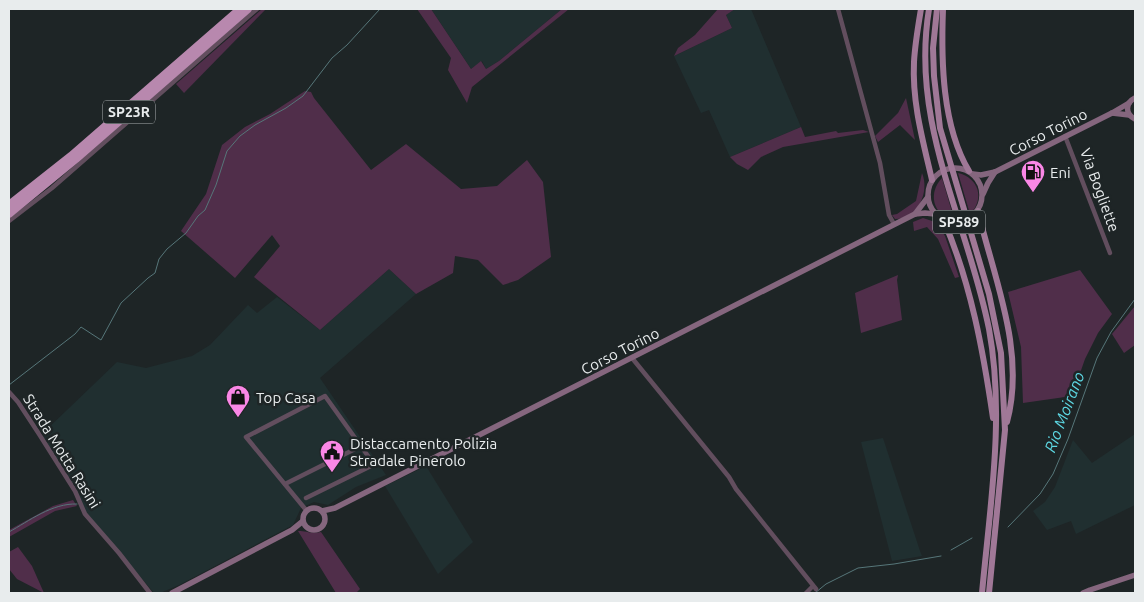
<svg xmlns="http://www.w3.org/2000/svg" width="1144" height="602" font-family="Ubuntu,sans-serif">
<style>
.built{fill:#202f30}
.green{fill:#502e4a}
.lines{fill:none;stroke-linecap:round;stroke-linejoin:round}
.stream{stroke:#567679;stroke-width:1}
.street{stroke:#624e5e;stroke-width:4.5}
.secondary{stroke:#85667e;stroke-width:5.5}
.primary{stroke:#a07897;stroke-width:6}
.highway{stroke:#b888ae;stroke-width:8}
.labels{text-anchor:middle;dominant-baseline:central;stroke-width:5;stroke-linejoin:round;paint-order:stroke}
.shield{fill:#1e2526;stroke:#abb0b1;stroke-width:1}
.shield-label{font-size:14px;font-weight:bold;fill:#e8eced}
.street-label{font-size:15px;fill:#e8eced;stroke:#1e2526}
.poi-label{font-size:15px;fill:#e8eced;stroke:#1e2526;text-anchor:start}
.water-label{font-size:16px;font-style:italic;fill:#5dd7e2;stroke:#1e2526}
</style>
<rect width="100%" height="100%" fill="#1e2526"/>
<!-- built -->
<g class="built">
<path d="M431 9H562L499 61 486 69 482 61 471 69Z"/>
<path d="M735 9H751L801 127 730 157 709 110 701 113 674 56 732 28 726 15Z"/>
<path d="M389 269 416 294 320 378 386 475 356 487 328 505 314 502 301 508 293 525 179 585 160 593H154L87 514 42 434 117 362 146 368 192 356 210 345 248 305 257 313 277 297 320 330Z"/>
<path d="M1135 434V505L1076 534 1071 521 1047 530 1033 511 1045 502 1055 487 1073 440 1092 463Z"/>
<path d="M883 438 920 551 922 556 892 561 861 442Z"/>
<path d="M426 466 473 542 438 574 385 486Z"/>
</g>
<!-- green -->
<g class="green">
<path d="M262 9H266L184 93 176 84Z"/>
<path d="M417 9H431L471 69 481 61 486 69 499 61 562 9H569L472 87 467 103 448 70 451 58Z"/>
<path d="M718 9H735L726 15 732 28 674 56 678 48 695 35Z"/>
<path d="M305 91 311 92 314 98 371 170 406 144 461 189 497 186 527 160 543 182 551 257 518 280 503 285 478 260 455 256 453 273 416 294 389 269 320 330 254 277 280 246 272 235 235 278 181 231 206 194 222 145 245 127 270 114Z"/>
<path d="M906 98 915 140 900 125 878 142 875 136 898 113Z"/>
<path d="M801 127 805 137 836 131 838 133 863 130 869 132 783 147 761 157 748 170 737 164 730 157Z"/>
<path d="M922 173C930 192 918 219 895 219L892 215 897 214 916 201Z"/>
<path d="M958 173C979 178 985 199 970 214Z"/>
<path d="M942 178 954 219C932 216 928 192 942 178Z"/>
<path d="M923 218 935 222 945 236 959 277 955 278 938 239 927 227 914 231 913 222Z"/>
<path d="M1080 270 1112 314 1098 333 1085 359 1072 396 1023 403 1021 347 1008 292Z"/>
<path d="M898 275 897 280 902 320 861 333 855 293Z"/>
<path d="M1135 306V345L1124 353 1112 334Z"/>
<path d="M73 500 77 506 55 511 9 537V530L53 506Z"/>
<path d="M298 531C307 531 311 534 321 532L360 589 356 593H336Z"/>
<path d="M18 547 32 566 44 593 17 579 9 569V552Z"/>
</g>
<g class="lines">
<!-- stream -->
<g class="stream">
<path d="M9 385 75 334 81 327 101 340 121 303 148 278 155 273 159 259 167 249 186 233 198 216 205 210 216 185 227 151 240 136 255 125 286 108 303 96 332 58 347 45 380 9"/>
<path d="M1008 527 1040 494 1053 474 1068 439 1097 358 1111 332 1135 299"/>
<path d="M9 532C29 521 52 503 77 504"/>
<path d="M951 550 972 538"/>
<path d="M815 593 826 584 858 568 894 564 941 556"/>
</g>
<!-- street -->
<g class="street">
<path d="M838 9 880 163 889 215 894 224"/>
<path d="M1065 136 1110 253"/>
<path d="M9 221 52 188 257 9"/>
<path d="M632 358 729 477 736 489 816 589"/>
<path d="M9 392 18 402 39 434 75 491 85 514 119 553 150 593"/>
<path d="M285 484 361 446"/>
<path d="M306 510 246 437 325 396 373 463 371 466 306 498"/>
<path d="M806 593 813 586"/>
</g>
<!-- secondary -->
<g class="secondary">
<path d="M1135 98C1125 103 1125 114 1135 119"/>
<path d="M1112 113 1129 115"/>
<circle cx="955" cy="195" r="27"/>
<path d="M973 174 981 175 995 172 1112 113 1129 103"/>
<path d="M983 194 988 183 995 172"/>
<path d="M915 214 928 197"/>
<circle cx="314" cy="519" r="11"/>
<path d="M322 511 335 508 915 214 925 213 935 214"/>
<path d="M172 593 292 530 303 521"/>
<path d="M1083 593 1090 590 1135 575"/>
</g>
<!-- primary -->
<g class="primary">
<path d="M921 9C918 27 915 44 914 62 912 103 923 141 932 180"/>
<path d="M929 9C910 125 967 219 989 329 1005 416 990 506 982 593"/>
<path d="M937 9 933 48 934 76 940 128 989 294 1001 353 1005 430 989 593"/>
<path d="M943 9C941 60 942 126 969 171"/>
<path d="M978 211C994 279 1026 351 1007 422"/>
<path d="M944 221C971 284 983 350 993 418"/>
</g>
<!-- highway -->
<g class="highway">
<path d="M9 205 71 156 240 9"/>
<path d="M9 214 76 159 248 9"/>
</g>
</g>
<!-- icons -->
<defs>
<symbol id="fuel-pin" viewBox="-11 -11 22 30"><path d="M0 17L-7.5 6A9.5 9.5 0 1 1 7.5 6Z" fill="#fa87e6" stroke="#1e2526"/><path d="M-5.5-6h7V0h2V4h1.3V-2.5L3-4.5l.8-.8L6-3V5H2.5V1h-1V6h-7ZM-4.2-4.7v3.2H.2V-4.7Z" fill="#111"/></symbol>
<symbol id="shop-pin" viewBox="-11 -11 22 30"><path d="M0 17L-7.5 6A9.5 9.5 0 1 1 7.5 6Z" fill="#fa87e6" stroke="#1e2526"/><path d="M-5-2.5h2.3a2.7 3.5 0 0 1 5.4 0H5L5.5 6h-11ZM-1.5-2.5h3a1.5 2.3 0 0 0-3 0Z" fill="#111"/></symbol>
<symbol id="civic-pin" viewBox="-11 -11 22 30"><path d="M0 17L-7.5 6A9.5 9.5 0 1 1 7.5 6Z" fill="#fa87e6" stroke="#1e2526"/><path d="M-.6-6.5H3V-4.5H.6V-3L4-1V1h2V6H-6V1h2V-1L-.6-3ZM-1.2 2.5V6h2.4V2.5Z" fill="#111"/></symbol>
</defs>
<g fill-rule="evenodd">
<use href="#fuel-pin" x="1019" y="158" width="28" height="38"/>
<use href="#shop-pin" x="224" y="383" width="28" height="38"/>
<use href="#civic-pin" x="318" y="438" width="28" height="38"/>
</g>
<g class="labels">
<!-- shield labels -->
<g class="shield">
<rect x="103" y="100.5" width="52" height="23" rx="4"/>
<rect x="933" y="210.5" width="52" height="23" rx="4"/>
</g>
<g class="shield-label">
<text x="129" y="112">SP23R</text>
<text x="959" y="222">SP589</text>
</g>
<!-- street labels -->
<g class="street-label">
<text transform="translate(1048 132) rotate(-27)">Corso Torino</text>
<text transform="translate(1100 190) rotate(70)">Via Bogliette</text>
<text transform="translate(620 351) rotate(-27)">Corso Torino</text>
<text transform="translate(62 451) rotate(58)">Strada Motta Rasini</text>
</g>
<!-- poi labels -->
<g class="poi-label">
<text x="1050" y="172">Eni</text>
<text x="256" y="397">Top Casa</text>
<text x="350" y="443">Distaccamento Polizia<tspan x="350" dy="17">Stradale Pinerolo</tspan></text>
</g>
<!-- water labels -->
<g class="water-label">
<text transform="translate(1064 412) rotate(-69)">Rio Moirano</text>
</g>
</g>
<!-- border -->
<rect width="1144" height="602" fill="none" stroke="#e8eced" stroke-width="20"/>
</svg>
